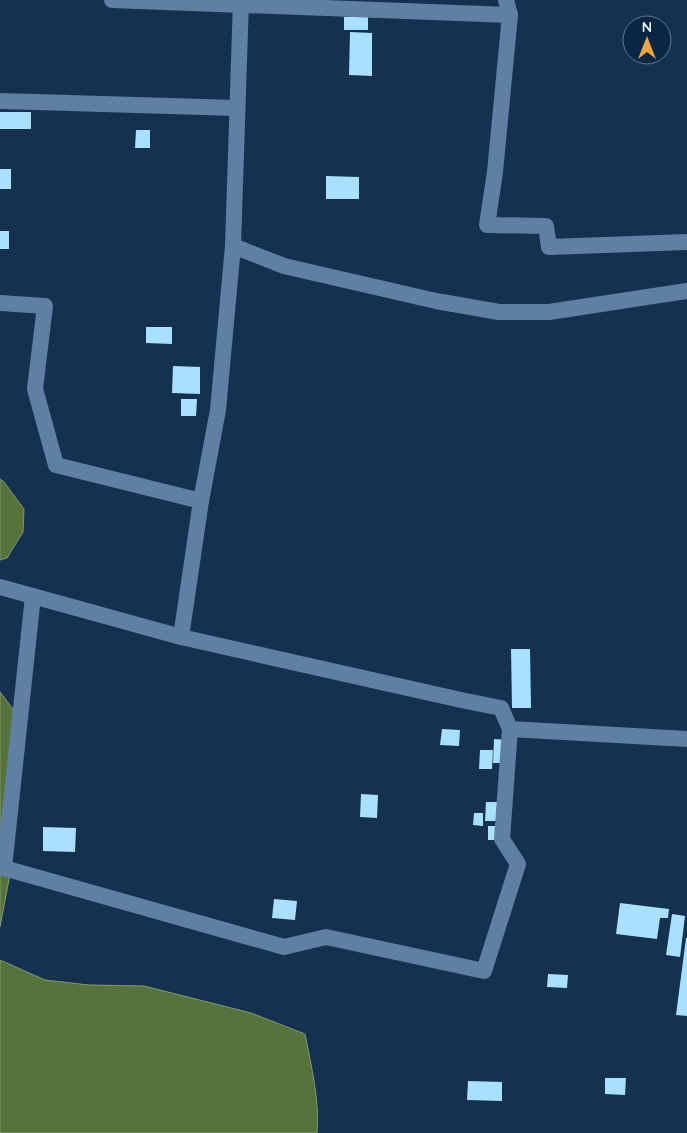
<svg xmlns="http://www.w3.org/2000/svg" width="687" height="1133" font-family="Quicksand,sans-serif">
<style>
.water{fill:#56733c;stroke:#839975}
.building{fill:#a8e0fd}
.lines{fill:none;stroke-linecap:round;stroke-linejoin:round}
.minor{stroke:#5f7fa3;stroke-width:16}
</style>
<rect width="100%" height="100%" fill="#143250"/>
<!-- water -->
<g class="water">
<path d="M0 479 4 482 24 509 23 532 7 558 0 560Z"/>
<path d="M0 692 13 709 11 869 0 927Z"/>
<path d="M0 960 45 980 89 985 144 986 251 1013 305 1034C311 1065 320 1101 317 1133H0Z"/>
</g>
<!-- building -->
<g class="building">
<rect x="344" y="17" width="24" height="13"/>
<path d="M350 32 372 33V76L349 75Z"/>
<rect x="0" y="112" width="31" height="17"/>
<path d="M136 130H150V148H135Z"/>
<rect x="0" y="169" width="11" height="20"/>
<path d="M326 176 359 177V199H326Z"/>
<rect x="0" y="231" width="9" height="18"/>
<path d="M146 327H172V344L146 343Z"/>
<path d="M173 366 200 367V394L172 393Z"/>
<path d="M181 399H197L196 416H181Z"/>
<path d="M511 649H530L531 708H512Z"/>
<path d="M442 729 460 730 459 746 440 745Z"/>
<path d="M494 739 507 740V763H493Z"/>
<path d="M480 750H493L492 769H479Z"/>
<path d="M361 794 378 795 377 818 360 817Z"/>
<path d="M486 802H501V821H485Z"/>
<path d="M474 813H483V826L473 825Z"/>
<rect x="488" y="826" width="9" height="14"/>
<path d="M43 827 76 828 75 852 43 851Z"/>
<path d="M274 899 297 901 295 920 272 918Z"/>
<path d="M620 903 669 909 668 918H660L657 939 616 934Z"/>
<path d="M672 914 685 916 680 957 666 955Z"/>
<path d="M686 938H687V1016L676 1015Z"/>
<path d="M548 974 568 975 567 988 547 987Z"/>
<path d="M605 1078H626L625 1095 605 1094Z"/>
<path d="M468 1081 502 1082V1101L467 1100Z"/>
</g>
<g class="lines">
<!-- minor -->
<g class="minor">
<path d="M112 0 510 15"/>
<path d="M506 0 510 15 495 172 487 225 546 226 549 247 687 242"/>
<path d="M0 101 237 108"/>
<path d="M233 246 284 266 436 301 499 312H549L687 291"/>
<path d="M0 303 45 306 35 389 56 465 201 501"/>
<path d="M0 587 181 637 461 700 501 708 510 729 687 739"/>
<path d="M33 596 4 868 284 947 326 937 484 971 518 864 502 839 510 729"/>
<path d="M181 637 201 501 218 410 233 246 241 0"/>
</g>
</g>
<!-- north arrow -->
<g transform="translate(647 40)"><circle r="24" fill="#092745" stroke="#64798e"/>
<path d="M0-4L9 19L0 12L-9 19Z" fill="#f0a63f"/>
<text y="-8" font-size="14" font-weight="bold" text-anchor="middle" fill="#ecf3fb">N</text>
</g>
</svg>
